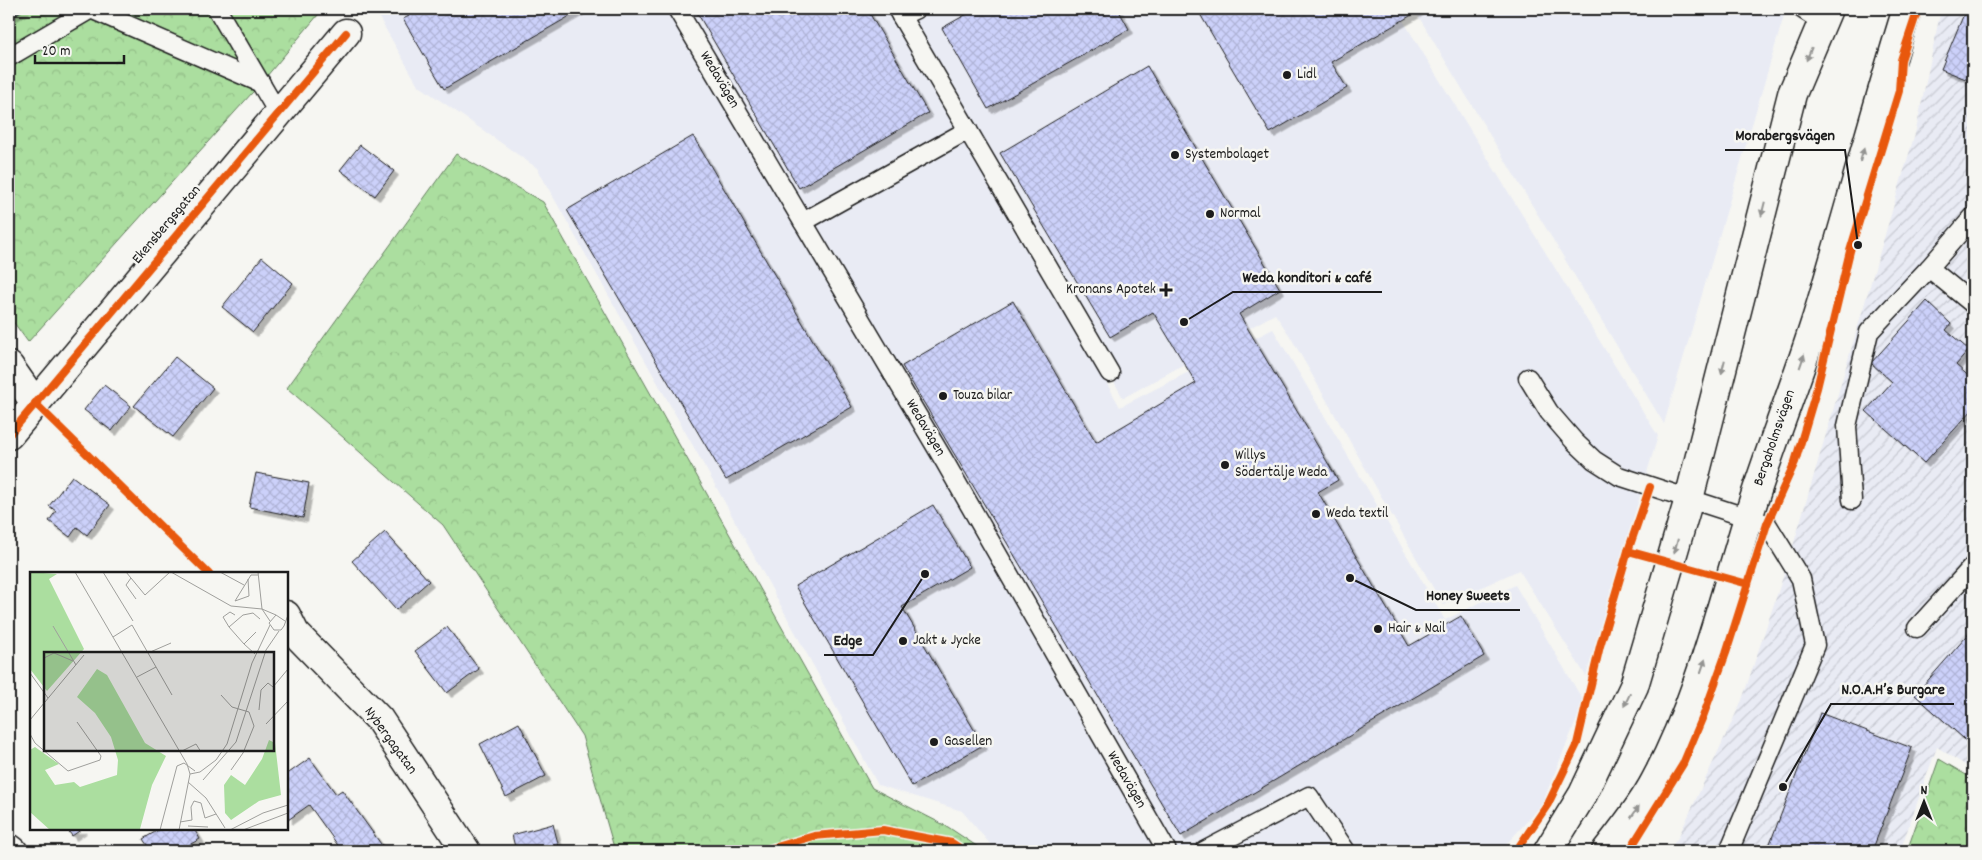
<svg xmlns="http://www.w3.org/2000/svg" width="1982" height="860" font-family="Dekko,sans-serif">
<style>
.built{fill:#e9ebf4}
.industrial{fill:url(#industrial-furrows)}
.forest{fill:url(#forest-crowns);stroke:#647d5e}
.building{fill:url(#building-cross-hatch);stroke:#1c1c1c;filter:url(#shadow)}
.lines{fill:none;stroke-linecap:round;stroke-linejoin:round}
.service-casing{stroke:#1c1c1c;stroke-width:21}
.minor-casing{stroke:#1c1c1c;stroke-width:31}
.secondary-casing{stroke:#1c1c1c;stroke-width:31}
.service{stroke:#f6f6f2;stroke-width:18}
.minor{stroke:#f6f6f2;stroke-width:28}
.secondary{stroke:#f6f6f2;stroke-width:28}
.cycleway-casing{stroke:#f6f6f2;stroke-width:11}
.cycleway{stroke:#e8590c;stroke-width:8}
.oneway{fill:#949492}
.poi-dot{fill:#1c1c1c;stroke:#f6f6f2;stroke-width:2}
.labels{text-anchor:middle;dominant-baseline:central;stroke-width:5;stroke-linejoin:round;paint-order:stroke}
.poi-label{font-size:15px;fill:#1c1c1c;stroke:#f6f6f2;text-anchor:start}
.street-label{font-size:15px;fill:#1c1c1c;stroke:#f6f6f2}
.inset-road{fill:none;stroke:#9f9f9c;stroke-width:1}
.view{fill:#1c1c1c;fill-opacity:0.15;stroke:#1c1c1c;stroke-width:2.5}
.inset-edge{fill:none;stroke:#1c1c1c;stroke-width:2.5}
.leader{fill:none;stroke:#1c1c1c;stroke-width:2}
.callout-dot{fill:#1c1c1c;stroke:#f6f6f2;stroke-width:2}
.callout-label{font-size:16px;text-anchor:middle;font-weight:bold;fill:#1c1c1c;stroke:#f6f6f2;stroke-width:5;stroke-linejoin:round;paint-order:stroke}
</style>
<defs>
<pattern id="industrial-furrows" width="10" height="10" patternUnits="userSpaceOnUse" patternTransform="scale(1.25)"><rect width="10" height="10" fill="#e9ebf4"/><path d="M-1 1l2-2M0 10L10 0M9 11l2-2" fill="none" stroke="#c7c9d1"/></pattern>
<pattern id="forest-crowns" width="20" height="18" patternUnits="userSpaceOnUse" patternTransform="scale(1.25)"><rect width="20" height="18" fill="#abde9f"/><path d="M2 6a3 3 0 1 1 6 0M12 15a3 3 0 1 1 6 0" fill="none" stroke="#93be88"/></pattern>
<pattern id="building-cross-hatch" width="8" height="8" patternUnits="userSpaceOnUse" patternTransform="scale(1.25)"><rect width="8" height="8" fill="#ccd1fa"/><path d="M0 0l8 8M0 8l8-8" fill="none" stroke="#afb3d6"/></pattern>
<filter id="shadow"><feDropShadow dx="4.5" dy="4.5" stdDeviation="0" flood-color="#0004"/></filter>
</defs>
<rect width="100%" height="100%" fill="#f6f6f2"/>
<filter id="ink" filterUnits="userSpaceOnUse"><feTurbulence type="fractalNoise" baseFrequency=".02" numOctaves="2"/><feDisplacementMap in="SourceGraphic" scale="10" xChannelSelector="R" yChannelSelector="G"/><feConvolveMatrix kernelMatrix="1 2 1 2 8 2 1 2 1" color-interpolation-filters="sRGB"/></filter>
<g filter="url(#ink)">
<!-- built -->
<g class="built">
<path d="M374 9H903L900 11 1120 407 1273 329 1445 620 1515 585 1584 702 1541 806 1500 851H996L962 811 878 785 724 501 537 168 418 85Z"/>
<path d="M923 9H1396L1658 436 1586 676 1519 570 1443 605 1290 336 1275 314 1123 398 912 14Z"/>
<path d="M1414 9H1786L1664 424Z"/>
</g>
<!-- industrial -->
<path class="industrial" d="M1941 9H1973V770L1937 747 1900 851H1668L1678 838 1742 700 1790 556 1916 130Z"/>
<!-- forest -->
<g class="forest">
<path d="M9 9H323L261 83 28 342 9 316Z"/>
<path d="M456 154 543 202 872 788 948 827 984 851H615L582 736 443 525 287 388Z"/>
<path d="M1939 759 1973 779V851H1907Z"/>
</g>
<!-- building -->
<g class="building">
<path d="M9 9H25L9 18Z"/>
<path d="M405 9H582L444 89 403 19 409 16Z"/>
<path d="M695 9H867L928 113 799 188Z"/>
<path d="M976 9H1118L1129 29 988 109 942 28Z"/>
<path d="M1197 9H1422L1331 62 1347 88 1270 133Z"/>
<path d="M1966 9H1973V82L1941 69Z"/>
<path d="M1147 66 1280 289 1239 314 1338 480 1318 492 1409 646 1461 616 1484 656 1181 836 902 366 1013 301 1096 442 1196 383 1153 312 1110 337 1000 153Z"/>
<path d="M693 136 852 407 726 480 567 210Z"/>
<path d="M360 145 394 171 375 196 340 170Z"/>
<path d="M262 257 293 283 253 332 222 307Z"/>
<path d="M1927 301 1951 324 1946 330 1969 350 1956 365 1973 380V409L1924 463 1866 411 1892 382 1871 363Z"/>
<path d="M175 357 213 388 173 437 134 406Z"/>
<path d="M104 385 131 406 112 431 84 410Z"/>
<path d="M256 473 309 483 303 518 249 507Z"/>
<path d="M72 476 110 505 87 535 77 527 70 537 49 521 56 511 49 506Z"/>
<path d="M933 505 970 567 902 607 983 745 912 786 795 586Z"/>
<path d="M385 532 429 581 396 610 352 561Z"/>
<path d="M447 627 479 669 447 693 415 651Z"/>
<path d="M1973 629V747L1915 695Z"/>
<path d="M1820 713 1912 748 1872 851H1767Z"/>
<path d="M519 723 546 776 506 797 480 744Z"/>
<path d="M310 758 336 794 342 790 386 851H342L309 805 288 820 286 775Z"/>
<path d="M553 824 560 851H516L512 835Z"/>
<path d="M67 829H82L72 836Z"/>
<path d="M160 829H194L200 839 178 851H151L143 839Z"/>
</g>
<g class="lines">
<defs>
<g id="service">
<path d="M217 9 278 113"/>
<path d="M677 9 945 462 1167 851"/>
<path d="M897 9 1110 373"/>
<path d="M1802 9 1822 22"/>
<path d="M901 16 916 9"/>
<path d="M9 57 91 9 261 83"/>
<path d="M803 222 968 130"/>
<path d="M1929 268 1973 217"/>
<path d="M1528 378 1549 412 1574 441 1594 460 1619 476 1767 524 1801 579 1815 645 1729 851"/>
<path d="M1852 500 1847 426 1869 332 1929 268 1973 304"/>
<path d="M1917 628 1973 566"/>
<path d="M1204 851 1309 796 1346 851"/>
</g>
<g id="minor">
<path d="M9 366 35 403"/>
<path d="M9 435 346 33"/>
<path d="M286 615 295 633 379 719 466 851"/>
<path d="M9 848 13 851"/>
</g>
<g id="secondary">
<path d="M1548 851 1583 794 1634 686 1689 499 1792 94 1828 9"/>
<path d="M1606 851C1623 829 1642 806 1655 781 1699 699 1721 606 1748 518 1769 450 1796 384 1817 317 1848 214 1875 111 1907 9"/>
</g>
</defs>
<!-- service casing -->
<use href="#service" class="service-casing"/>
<!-- minor casing -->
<use href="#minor" class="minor-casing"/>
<!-- secondary casing -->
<use href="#secondary" class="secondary-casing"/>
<!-- service -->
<use href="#service" class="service"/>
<!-- minor -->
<use href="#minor" class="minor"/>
<!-- secondary -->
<use href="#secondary" class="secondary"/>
<defs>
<g id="cycleway">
<path d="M35 403 209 574"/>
<path d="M9 435 346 33"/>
<path d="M1628 551 1748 584"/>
<path d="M763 851 814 836 883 830 952 843 964 851"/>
<path d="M1516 851 1548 804 1577 744 1600 646 1628 551 1650 487"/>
<path d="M1629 851 1683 764 1704 714 1726 653 1767 524 1795 462 1817 388 1850 251 1899 91 1901 60 1918 9"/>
</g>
</defs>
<!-- cycleway casing -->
<use href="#cycleway" class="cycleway-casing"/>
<!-- cycleway -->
<use href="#cycleway" class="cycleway"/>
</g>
<!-- one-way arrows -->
<defs><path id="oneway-solid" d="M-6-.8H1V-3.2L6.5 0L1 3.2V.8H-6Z" transform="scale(1.25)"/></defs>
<g class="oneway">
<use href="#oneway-solid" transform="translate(1809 54) rotate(112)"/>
<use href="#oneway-solid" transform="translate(1862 155) rotate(-74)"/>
<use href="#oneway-solid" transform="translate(1763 209) rotate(104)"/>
<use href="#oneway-solid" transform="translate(1802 361) rotate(-71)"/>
<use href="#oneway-solid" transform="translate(1723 367) rotate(104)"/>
<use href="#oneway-solid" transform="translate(1676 546) rotate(105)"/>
<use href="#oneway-solid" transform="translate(1703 666) rotate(-71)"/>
<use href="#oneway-solid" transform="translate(1627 700) rotate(115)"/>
<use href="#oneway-solid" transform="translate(1635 812) rotate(-55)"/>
</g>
</g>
<!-- markers -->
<g class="poi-dot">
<circle cx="1287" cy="75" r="5"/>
<circle cx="1175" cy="155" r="5"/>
<circle cx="1210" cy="214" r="5"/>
<path d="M1163.5 282.5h5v5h5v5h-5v5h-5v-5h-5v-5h5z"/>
<circle cx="943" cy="396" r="5"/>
<circle cx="1225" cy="465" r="5"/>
<circle cx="1316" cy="514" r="5"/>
<circle cx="1378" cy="629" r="5"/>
<circle cx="903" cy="641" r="5"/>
<circle cx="934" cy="742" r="5"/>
</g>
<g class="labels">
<!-- poi labels -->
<g class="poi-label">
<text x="1297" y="75">Lidl</text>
<text x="1185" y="155">Systembolaget</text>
<text x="1220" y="214">Normal</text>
<text x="1156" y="290" text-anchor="end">Kronans Apotek</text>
<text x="953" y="396">Touza bilar</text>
<text x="1235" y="456">Willys<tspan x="1235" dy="17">Södertälje Weda</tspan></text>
<text x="1326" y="514">Weda textil</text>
<text x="1388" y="629">Hair &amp; Nail</text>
<text x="913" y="641">Jakt &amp; Jycke</text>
<text x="944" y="742">Gasellen</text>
</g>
<!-- street labels -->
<g class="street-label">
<text transform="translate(719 80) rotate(59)">Wedavägen</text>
<text transform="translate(167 225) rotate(-50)">Ekensbergsgatan</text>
<text transform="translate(925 428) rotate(59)">Wedavägen</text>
<text transform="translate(1775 438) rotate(-71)">Bergaholmsvägen</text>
<text transform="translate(390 741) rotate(54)">Nybergagatan</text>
<text transform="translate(1126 780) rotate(60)">Wedavägen</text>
</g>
</g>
<!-- overview -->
<g transform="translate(30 572)">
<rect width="258" height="258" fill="#f6f6f2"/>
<path d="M0 0 27 2 19 7 54 77 17 119 0 97ZM67 97 77 103 115 171 136 184 122 213 110 257 20 258 0 240V178L5 175 29 192 15 198 25 213 44 210 50 215 87 203 88 188 81 165 65 141 47 125ZM239 168 245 171 251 223 229 229 201 248 195 241 194 213 201 203 215 213 232 187Z" fill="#abde9f"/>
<path class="inset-road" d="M45 0 157 192 160 202M73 0 103 49M96 0 115 23 140 0M141 0 201 34 232 37 246 43M190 0 214 13M228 0 232 37 240 49M101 6 96 13 106 27M205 29 221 3H228M205 29 219 24 218 7M255 49 246 43 239 51 244 58H251L254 54 258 43M23 54 46 93M199 55 193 45 200 40 205 43M83 65 102 53 142 123M214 72 199 55 213 43 223 41 230 47M118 81 141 71M225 82 214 72 226 60M14 86 24 81 43 89M0 101 18 126M107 105 126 95M191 123 202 135 219 140 224 154 213 181 201 198M229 138 231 118 238 111 243 115 258 97M0 148 54 83M236 152 258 129M0 162 5 171 38 199 70 188 71 184 47 150M150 180 166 172 171 180M170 200 186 188 197 172 222 91 240 53M173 208 206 170 236 78 249 59M158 210 176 226 195 256M150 250 162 248 161 235 164 229 171 231 175 246 186 242M158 254 178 255M130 258 147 194 154 191 165 199M149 258 160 202 170 200M200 258 233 241 258 233M213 258 258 241"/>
<path class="view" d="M14 80H244V179H14Z"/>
<rect width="258" height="258" class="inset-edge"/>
</g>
<!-- callouts -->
<path class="leader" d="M1858 245L1845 150H1725M1184 322L1233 292H1382M1350 578L1416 610H1520M925 574L873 655H824M1783 787L1831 704H1954"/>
<g class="callout-dot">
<circle cx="1858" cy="245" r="5"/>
<circle cx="1184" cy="322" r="5"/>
<circle cx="1350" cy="578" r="5"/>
<circle cx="925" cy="574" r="5"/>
<circle cx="1783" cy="787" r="5"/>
</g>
<g class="callout-label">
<text x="1785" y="140">Morabergsvägen</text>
<text x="1307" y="282">Weda konditori &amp; café</text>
<text x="1468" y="600">Honey Sweets</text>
<text x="848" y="645">Edge</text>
<text x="1893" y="694">N.O.A.H’s Burgare</text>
</g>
<!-- margin -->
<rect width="1982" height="860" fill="none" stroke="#f6f6f2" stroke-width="30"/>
<rect x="15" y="15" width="1952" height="830" fill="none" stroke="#1c1c1c" stroke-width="2" filter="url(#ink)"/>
<!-- north arrow -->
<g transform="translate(1924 802)" stroke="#f6f6f2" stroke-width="4" paint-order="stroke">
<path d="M0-4L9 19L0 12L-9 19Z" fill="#1c1c1c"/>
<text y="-8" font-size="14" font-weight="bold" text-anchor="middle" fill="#1c1c1c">N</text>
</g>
<!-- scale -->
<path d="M35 55v8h89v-8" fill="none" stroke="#1c1c1c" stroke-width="2.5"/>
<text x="42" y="55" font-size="15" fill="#1c1c1c" stroke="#f6f6f2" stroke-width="4" paint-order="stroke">20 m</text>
</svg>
